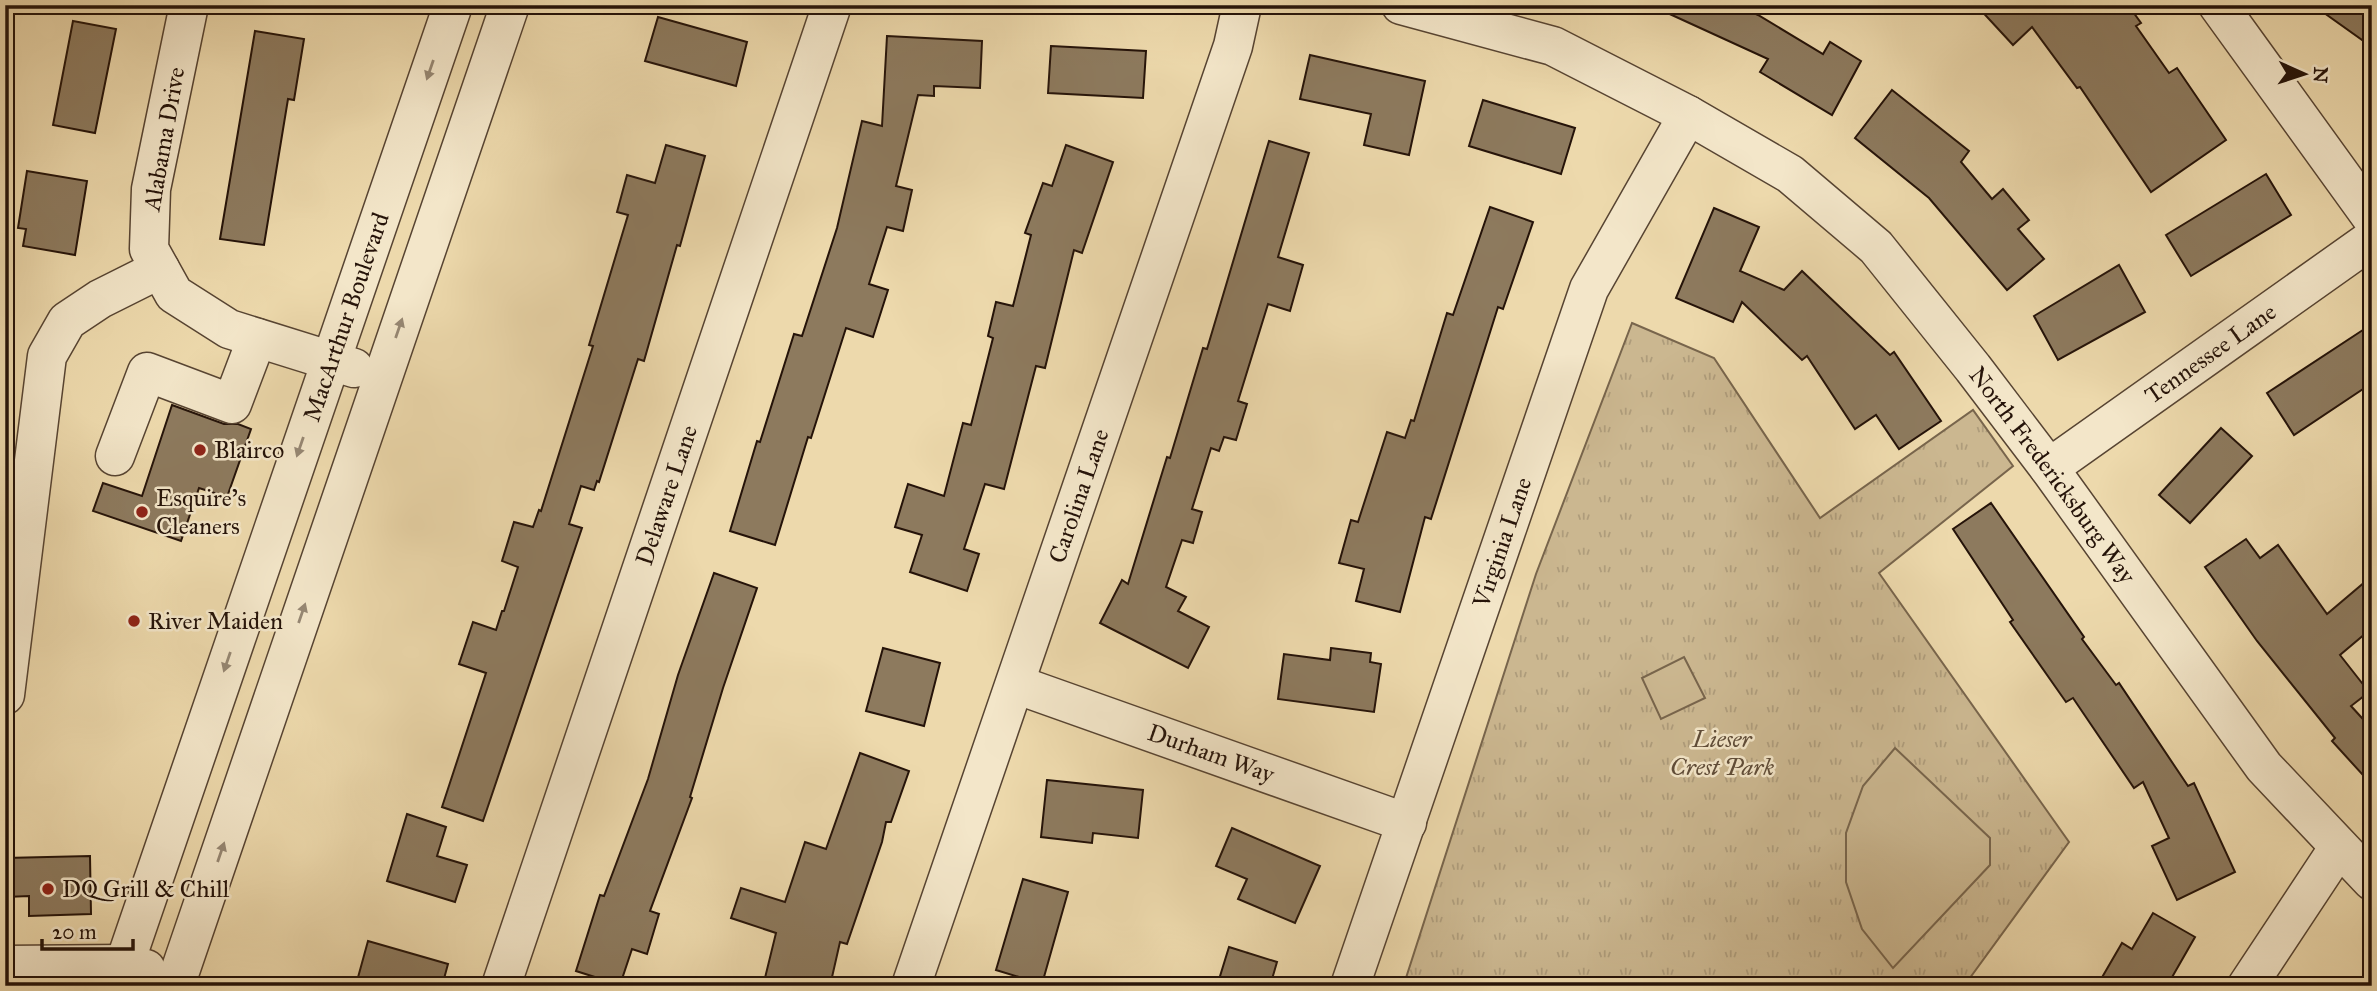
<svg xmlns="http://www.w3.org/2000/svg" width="2377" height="991" font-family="'IM FELL Great Primer',serif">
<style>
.park{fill:url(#park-tufts);stroke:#78654c;stroke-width:2}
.pitch{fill:#cbb790;stroke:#78654c;stroke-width:2}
.building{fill:#8d7a5e;stroke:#251309;stroke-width:2}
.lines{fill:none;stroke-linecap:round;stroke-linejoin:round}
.minor-casing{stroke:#574432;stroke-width:41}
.minor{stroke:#f3e6c9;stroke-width:38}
.oneway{fill:#968773}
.poi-dot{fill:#8f2418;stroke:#f3e6c9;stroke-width:2.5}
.labels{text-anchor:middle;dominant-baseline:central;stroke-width:5;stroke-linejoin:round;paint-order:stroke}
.street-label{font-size:24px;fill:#251309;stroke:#f3e6c9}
.poi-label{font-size:24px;fill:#251309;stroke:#f3e6c9;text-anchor:start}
.park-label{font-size:24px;font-style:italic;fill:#5f4c38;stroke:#f3e6c9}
</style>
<defs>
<pattern id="park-tufts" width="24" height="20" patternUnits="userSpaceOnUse" patternTransform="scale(1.75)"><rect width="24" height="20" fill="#cbb790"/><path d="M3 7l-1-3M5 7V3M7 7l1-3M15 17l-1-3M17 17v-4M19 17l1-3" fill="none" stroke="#ae9c7b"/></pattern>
</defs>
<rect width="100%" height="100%" fill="#edd9ac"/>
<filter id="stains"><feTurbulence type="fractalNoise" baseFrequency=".00286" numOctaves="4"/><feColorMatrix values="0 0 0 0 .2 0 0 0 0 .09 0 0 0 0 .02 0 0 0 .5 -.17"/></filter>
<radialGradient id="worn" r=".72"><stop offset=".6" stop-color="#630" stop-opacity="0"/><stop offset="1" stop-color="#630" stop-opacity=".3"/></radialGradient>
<!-- park -->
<path class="park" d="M1632 323 1714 358 1820 518 1973 410 2013 466 1879 573 2069 842 1964 986H1427L1406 978 1536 574Z"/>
<!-- pitch -->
<g class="pitch">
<path d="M1684 657 1705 698 1661 719 1642 678Z"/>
<path d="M1895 748 1990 838V865L1893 968 1862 929 1846 882V833L1863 786Z"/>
</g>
<!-- building -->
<g class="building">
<path d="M1650 5H1738L1758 15 1823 54 1830 42 1861 61 1832 115 1760 72 1768 59Z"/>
<path d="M1976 5H2128L2141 23 2136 26 2169 73 2177 68 2226 140 2151 192 2080 87 2077 88 2032 27 2013 45Z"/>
<path d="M2313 5H2372V47Z"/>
<path d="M658 17 747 42 736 86 645 61Z"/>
<path d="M73 21 116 29 95 133 53 125Z"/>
<path d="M255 31 304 39 294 100 288 99 264 245 220 239Z"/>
<path d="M887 36 982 41 980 88 934 86V96L918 95 896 186 912 190 903 231 887 227 869 284 888 290 873 337 846 328 811 438 808 437 775 545 730 531 757 441 760 442 794 334 802 336 837 228 862 121 882 126Z"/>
<path d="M1051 46 1146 51 1143 98 1048 93Z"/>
<path d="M1310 55 1425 81 1409 155 1364 145 1371 114 1300 99Z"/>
<path d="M1892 90 1969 151 1961 162 1992 199 2003 189 2029 220 2018 229 2044 259 2007 290 1929 198 1855 138Z"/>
<path d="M1483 100 1575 128 1561 174 1469 146Z"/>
<path d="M1269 141 1309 153 1278 257 1303 265 1290 311 1268 304 1238 401 1247 404 1236 440 1224 437 1219 451 1211 448 1192 509 1202 512 1193 543 1182 540 1166 587 1186 597 1178 611 1209 627 1188 668 1100 623 1122 580 1128 584 1167 457 1170 458 1203 348 1207 349Z"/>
<path d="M666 145 705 156 680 246 677 245 644 361 638 359 599 482 597 481 594 490 581 486 569 524 582 528 483 821 442 807 486 673 459 664 473 622 496 630 502 611H504L518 567 502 561 514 522 533 527 539 510 541 511 593 346 589 345 628 215 617 212 627 175 655 183Z"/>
<path d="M1066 145 1113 162 1082 253 1074 250 1045 368 1036 366 1004 489 985 484 964 549 979 554 967 591 910 572 922 535 895 527 908 484 944 496 963 423 971 425 993 338 988 336 996 302 1013 306 1031 235 1025 233 1043 183 1052 186Z"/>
<path d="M27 171 87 181 75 255 23 246 26 229 18 228Z"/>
<path d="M2266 174 2291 215 2191 276 2166 235Z"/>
<path d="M1490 207 1533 222 1503 309 1498 307 1431 519 1425 517 1400 612 1356 601 1364 569 1339 563 1351 520 1358 522 1387 432 1405 438 1411 420 1414 421 1447 313 1453 315Z"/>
<path d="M1714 208 1759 227 1740 271 1784 290 1802 271 1890 355 1894 352 1941 421 1899 449 1876 415 1855 429 1807 356 1802 360 1742 302 1733 322 1676 298Z"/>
<path d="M2119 265 2145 312 2058 360 2034 316Z"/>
<path d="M2372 324V383L2294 435 2267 393Z"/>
<path d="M172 405 224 424H238L251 429 227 497 199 488 181 541 93 511 103 483 142 496Z"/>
<path d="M2221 428 2252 456 2190 523 2159 495Z"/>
<path d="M1991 503 2084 637 2082 639 2116 685 2119 683 2188 786 2194 783 2235 872 2177 900 2152 846 2169 838 2143 782 2134 788 2073 698 2066 702 2010 622 2013 620 1953 529Z"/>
<path d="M2246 539 2260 558 2278 545 2327 614 2372 576V628L2340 655 2369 692 2351 706 2372 729V785L2332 741 2335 738 2257 641 2205 567Z"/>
<path d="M714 573 757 588 723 688 690 797 692 798 650 911 659 914 647 954 632 949 620 985 576 971 600 895 604 896 648 779 678 675Z"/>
<path d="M883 648 940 663 924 726 866 711Z"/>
<path d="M1331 648 1371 653 1370 662 1381 664 1374 712 1278 699 1284 654 1330 660Z"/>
<path d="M860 753 909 771 891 822H886L882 842 847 944 840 942 830 986H763L776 933 731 918 741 888 785 902 805 842 826 849Z"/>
<path d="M1047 780 1143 790 1138 838 1093 833 1092 843 1041 837Z"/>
<path d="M407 814 446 827 437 856 467 865 455 902 387 881Z"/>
<path d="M1232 828 1320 866 1295 923 1238 899 1247 879 1216 866Z"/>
<path d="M90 856 91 914 29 916V896L6 897 5 858Z"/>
<path d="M1023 879 1068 892 1042 984 996 970Z"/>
<path d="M2153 913 2195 937 2167 986H2097L2122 943 2132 949Z"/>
<path d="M368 941 448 964 442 986H372L357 981Z"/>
<path d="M1229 947 1277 962 1270 986H1217Z"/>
</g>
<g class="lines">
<defs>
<g id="minor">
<path d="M189 5 151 189 149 249 174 294 229 329 354 368"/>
<path id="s1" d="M1401 5 1553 46 1688 115 1790 174 1876 247 1973 368 2049 468 2264 767 2372 881"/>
<path d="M2218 5 2372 218"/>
<path d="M115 456 147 372 232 404 257 338"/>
<path id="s2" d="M2049 468 2372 239"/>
<path id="s3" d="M1015 684 1407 823"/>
<path d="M5 695 47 356 67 321 100 299 160 269"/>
<path d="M5 965 124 964 146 969"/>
<path id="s4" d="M117 986 453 5"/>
<path d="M175 986 510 5"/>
<path id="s5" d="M501 986 832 5"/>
<path id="s6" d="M911 986 1233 46 1242 5"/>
<path id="s7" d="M1350 986 1589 289 1688 115"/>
<path d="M2247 986 2339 847"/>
</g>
</defs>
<!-- minor casing -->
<use href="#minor" class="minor-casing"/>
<!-- minor -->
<use href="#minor" class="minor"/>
</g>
<!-- one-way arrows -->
<defs><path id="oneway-solid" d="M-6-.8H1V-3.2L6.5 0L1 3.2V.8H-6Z" transform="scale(1.75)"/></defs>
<g class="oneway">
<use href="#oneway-solid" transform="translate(430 70) rotate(109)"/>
<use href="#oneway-solid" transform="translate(399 328) rotate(-71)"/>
<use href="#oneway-solid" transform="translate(300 447) rotate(109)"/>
<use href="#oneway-solid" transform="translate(302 613) rotate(-71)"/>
<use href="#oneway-solid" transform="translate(227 662) rotate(109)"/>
<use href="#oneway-solid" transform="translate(221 852) rotate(-71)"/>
</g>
<!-- markers -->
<g class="poi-dot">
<circle cx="200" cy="450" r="7"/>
<circle cx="142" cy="512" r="7"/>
<circle cx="134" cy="621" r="7"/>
<circle cx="48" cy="889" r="7"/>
</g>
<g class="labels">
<!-- street labels -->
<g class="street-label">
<text transform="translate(164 139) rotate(-80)">Alabama Drive</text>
<text stroke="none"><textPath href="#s4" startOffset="707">MacArthur Boulevard</textPath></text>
<text stroke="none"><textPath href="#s2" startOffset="198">Tennessee Lane</textPath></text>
<text stroke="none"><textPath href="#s1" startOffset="828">North Fredericksburg Way</textPath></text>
<text stroke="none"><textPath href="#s5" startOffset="518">Delaware Lane</textPath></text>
<text stroke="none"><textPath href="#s6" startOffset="518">Carolina Lane</textPath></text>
<text stroke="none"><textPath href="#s7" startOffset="469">Virginia Lane</textPath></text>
<text stroke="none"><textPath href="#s3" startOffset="208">Durham Way</textPath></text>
</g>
<!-- poi labels -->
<g class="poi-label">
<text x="214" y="450">Blairco</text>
<text x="156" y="498">Esquire's<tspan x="156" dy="28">Cleaners</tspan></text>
<text x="148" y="621">River Maiden</text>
<text x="62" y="889">DQ Grill &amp; Chill</text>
</g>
<!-- park labels -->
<g class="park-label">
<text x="1722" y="739">Lieser<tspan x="1722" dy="28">Crest Park</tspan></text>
</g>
</g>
<!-- margin -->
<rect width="2377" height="991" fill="none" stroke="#edd9ac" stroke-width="28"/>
<rect x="7" y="7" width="2363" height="977" fill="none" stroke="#251309" stroke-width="3.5"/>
<rect x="14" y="14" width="2349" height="963" fill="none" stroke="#251309" stroke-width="2"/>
<!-- north arrow -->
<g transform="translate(2304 74) rotate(93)" stroke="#f3e6c9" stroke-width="5" paint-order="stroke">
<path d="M0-5L12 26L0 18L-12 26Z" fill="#251309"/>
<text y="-10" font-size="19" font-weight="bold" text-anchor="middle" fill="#251309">N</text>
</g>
<!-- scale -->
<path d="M42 939v10h91v-10" fill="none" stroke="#251309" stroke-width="3.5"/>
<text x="52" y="939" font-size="21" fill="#251309" stroke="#f3e6c9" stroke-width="5" paint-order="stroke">20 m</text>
<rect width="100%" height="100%" filter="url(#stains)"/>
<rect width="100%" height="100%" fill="url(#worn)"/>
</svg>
